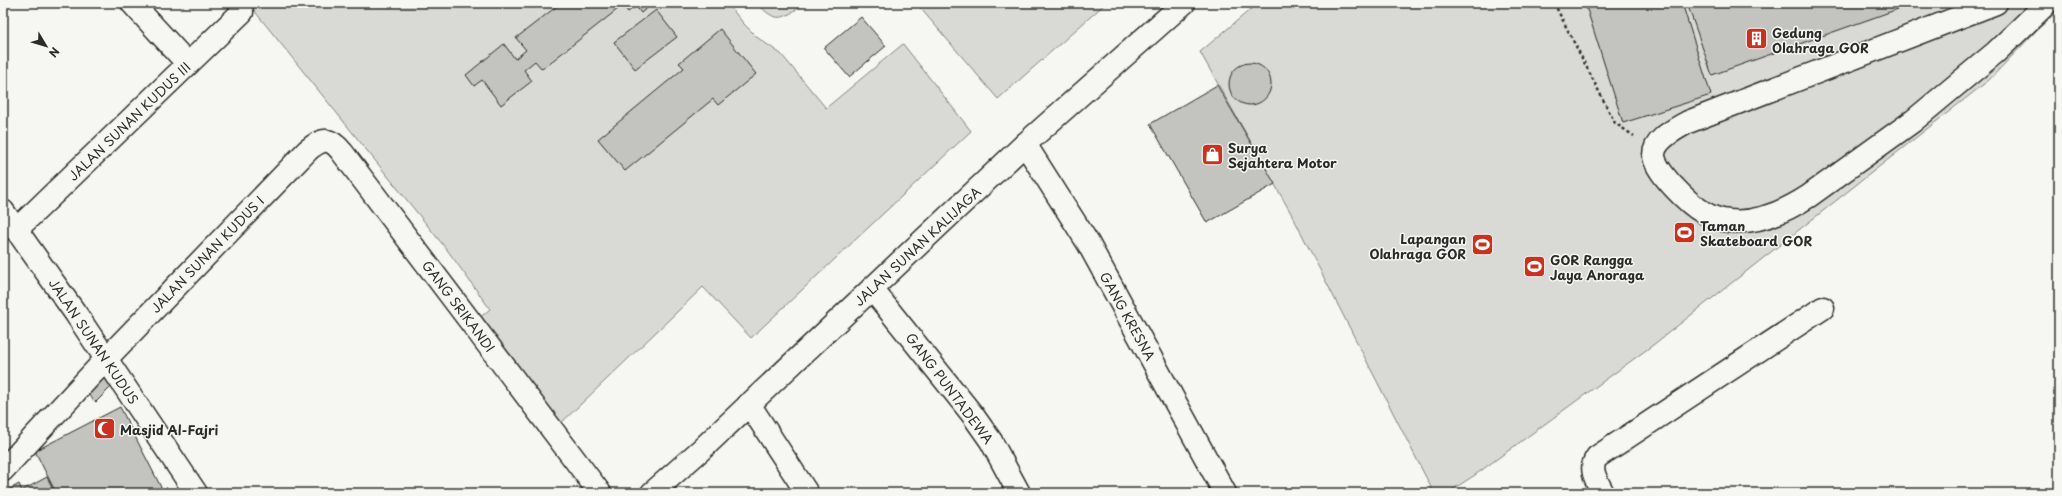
<svg xmlns="http://www.w3.org/2000/svg" width="2062" height="496" font-family="'Playpen Sans',sans-serif">
<style>
.green{fill:#d9d9d5;stroke:#828280}
.building{fill:#c3c3c0;stroke:#2b2b2b}
.lines{fill:none;stroke-linecap:round;stroke-linejoin:round}
.minor-casing{stroke:#2b2b2b;stroke-width:25}
.major-casing{stroke:#2b2b2b;stroke-width:25}
.path{stroke:#2b2b2b;stroke-width:2.5;stroke-dasharray:3 3;stroke-linecap:butt}
.minor{stroke:#f6f6f2;stroke-width:22}
.major{stroke:#f6f6f2;stroke-width:22}
.labels{text-anchor:middle;dominant-baseline:central;stroke-width:3;stroke-linejoin:round;paint-order:stroke}
.poi-label{font-size:13px;font-weight:bold;fill:#2b2b2b;stroke:#f6f6f2;text-anchor:start}
.street-label{font-size:13px;fill:#2b2b2b;stroke:#f6f6f2}
</style>
<rect width="100%" height="100%" fill="#f6f6f2"/>
<filter id="ink" filterUnits="userSpaceOnUse"><feTurbulence type="fractalNoise" baseFrequency=".025" numOctaves="2"/><feDisplacementMap in="SourceGraphic" scale="8" xChannelSelector="R" yChannelSelector="G"/><feConvolveMatrix kernelMatrix="1 2 1 2 8 2 1 2 1" color-interpolation-filters="sRGB"/></filter>
<g filter="url(#ink)">
<!-- green -->
<g class="green">
<path d="M248 3H727L744 24 758 38 781 54 826 108 903 44 971 131 751 338 703 287 558 426 477 320 490 309 448 251Z"/>
<path d="M757 3H804C784 20 776 24 757 3Z"/>
<path d="M916 3H1106L998 99Z"/>
<path d="M1258 3H2059V10L2036 31 1989 80 1653 345 1475 475 1447 493H1434L1292 215 1200 52Z"/>
</g>
<!-- building -->
<g class="building">
<path d="M561 3H653L641 13 636 6 628 12 623 5 542 69 535 61 524 70 532 81 501 105 482 80 474 86 466 75 504 44 515 59 526 50 516 38Z"/>
<path d="M1585 3H1682L1711 95 1623 123Z"/>
<path d="M1687 3H1915L1712 75Z"/>
<path d="M656 10 677 37 635 69 614 42Z"/>
<path d="M861 17 886 46 849 77 824 48Z"/>
<path d="M720 29 756 74 718 105 713 99 625 171 598 139 684 68 679 63Z"/>
<circle cx="1250" cy="84" r="21"/>
<path d="M1217 85 1275 184 1207 223 1150 124Z"/>
<path d="M103 376 113 385 96 402 86 393Z"/>
<path d="M120 407 164 493H56L35 451Z"/>
<path d="M47 477 55 493H24L23 490Z"/>
<path d="M19 484 23 493H3Z"/>
</g>
<g class="lines">
<defs>
<g id="minor">
<path d="M132 3 188 64"/>
<path d="M1996 3 1688 122C1676 129 1654 139 1654 155 1654 171 1690 205 1703 212 1711 217 1719 220 1729 221 1757 224 1786 211 1809 196L1913 121 1996 52 2047 3"/>
<path d="M1025 144 1088 243 1225 493"/>
<path d="M3 211 76 314 196 493"/>
<path d="M16 230 242 12"/>
<path d="M872 289 972 414 991 441 1019 493"/>
<path d="M749 404 807 493"/>
<path d="M3 470 106 359 308 150C323 138 330 137 342 152L600 493"/>
<path d="M1603 493C1597 481 1588 469 1597 457L1823 308"/>
</g>
<path id="major" d="M652 493 703 448 1025 144 1184 3"/>
</defs>
<!-- minor casing -->
<use href="#minor" class="minor-casing"/>
<!-- major casing -->
<use href="#major" class="major-casing"/>
<!-- path -->
<path class="path" d="M1554 3 1615 123 1634 136"/>
<!-- minor -->
<use href="#minor" class="minor"/>
<!-- major -->
<use href="#major" class="major"/>
</g>
</g>
<!-- icons -->
<defs>
<symbol id="building-square" viewBox="-11 -11 22 22"><rect x="-9" y="-9" width="18" height="18" rx="4" fill="#c8321e" stroke="#f6f6f2"/><path d="M-4-6H4V6H1V3H-1V6H-4ZM-2.5-4.3h1.7v1.8h-1.7ZM.8-4.3h1.7v1.8H.8ZM-2.5-1h1.7V.8h-1.7ZM.8-1h1.7V.8H.8Z" fill="#fff"/></symbol>
<symbol id="shop-square" viewBox="-11 -11 22 22"><rect x="-9" y="-9" width="18" height="18" rx="4" fill="#c8321e" stroke="#f6f6f2"/><path d="M-5-2.5h2.3a2.7 3.5 0 0 1 5.4 0H5L5.5 6h-11ZM-1.5-2.5h3a1.5 2.3 0 0 0-3 0Z" fill="#fff"/></symbol>
<symbol id="stadium-square" viewBox="-11 -11 22 22"><rect x="-9" y="-9" width="18" height="18" rx="4" fill="#c8321e" stroke="#f6f6f2"/><path d="M0-5a6.5 5 0 1 0 0 10a6.5 5 0 1 0 0-10ZM-3.5-1.8h7v3.6h-7Z" fill="#fff"/></symbol>
<symbol id="mosque-square" viewBox="-11 -11 22 22"><rect x="-9" y="-9" width="18" height="18" rx="4" fill="#c8321e" stroke="#f6f6f2"/><path d="M3.5-4.9A6 6 0 1 0 3.5 4.9A5 5 0 1 1 3.5-4.9Z" fill="#fff"/></symbol>
</defs>
<g fill-rule="evenodd">
<use href="#building-square" x="1744" y="26" width="25" height="25"/>
<use href="#shop-square" x="1200" y="142" width="25" height="25"/>
<use href="#stadium-square" x="1672" y="220" width="25" height="25"/>
<use href="#stadium-square" x="1470" y="232" width="25" height="25"/>
<use href="#stadium-square" x="1522" y="254" width="25" height="25"/>
<use href="#mosque-square" x="92" y="416" width="25" height="25"/>
</g>
<g class="labels">
<!-- poi labels -->
<g class="poi-label">
<text x="1772" y="32">Gedung<tspan x="1772" dy="15">Olahraga GOR</tspan></text>
<text x="1228" y="147">Surya<tspan x="1228" dy="15">Sejahtera Motor</tspan></text>
<text x="1700" y="225">Taman<tspan x="1700" dy="15">Skateboard GOR</tspan></text>
<text x="1466" y="238" text-anchor="end">Lapangan<tspan x="1466" dy="15">Olahraga GOR</tspan></text>
<text x="1550" y="259">GOR Rangga<tspan x="1550" dy="15">Jaya Anoraga</tspan></text>
<text x="120" y="429">Masjid Al-Fajri</text>
</g>
<!-- street labels -->
<g class="street-label">
<text transform="translate(129 121) rotate(-44)">JALAN SUNAN KUDUS III</text>
<text transform="translate(917 246) rotate(-43)">JALAN SUNAN KALIJAGA</text>
<text transform="translate(207 254) rotate(-46)">JALAN SUNAN KUDUS I</text>
<text transform="translate(459 306) rotate(53)">GANG SRIKANDI</text>
<text transform="translate(1128 316) rotate(61)">GANG KRESNA</text>
<text transform="translate(94 341) rotate(56)">JALAN SUNAN KUDUS</text>
<text transform="translate(950 388) rotate(53)">GANG PUNTADEWA</text>
</g>
</g>
<!-- margin -->
<rect width="2062" height="496" fill="none" stroke="#f6f6f2" stroke-width="16"/>
<rect x="8" y="8" width="2046" height="480" fill="none" stroke="#2b2b2b" stroke-width="1.5" filter="url(#ink)"/>
<!-- north arrow -->
<g transform="translate(46 46) rotate(128)" stroke="#f6f6f2" stroke-width="3" paint-order="stroke">
<path d="M0-3L7 15L0 10L-7 15Z" fill="#2b2b2b"/>
<text y="-6" font-size="11" font-weight="bold" text-anchor="middle" fill="#2b2b2b">N</text>
</g>
</svg>
